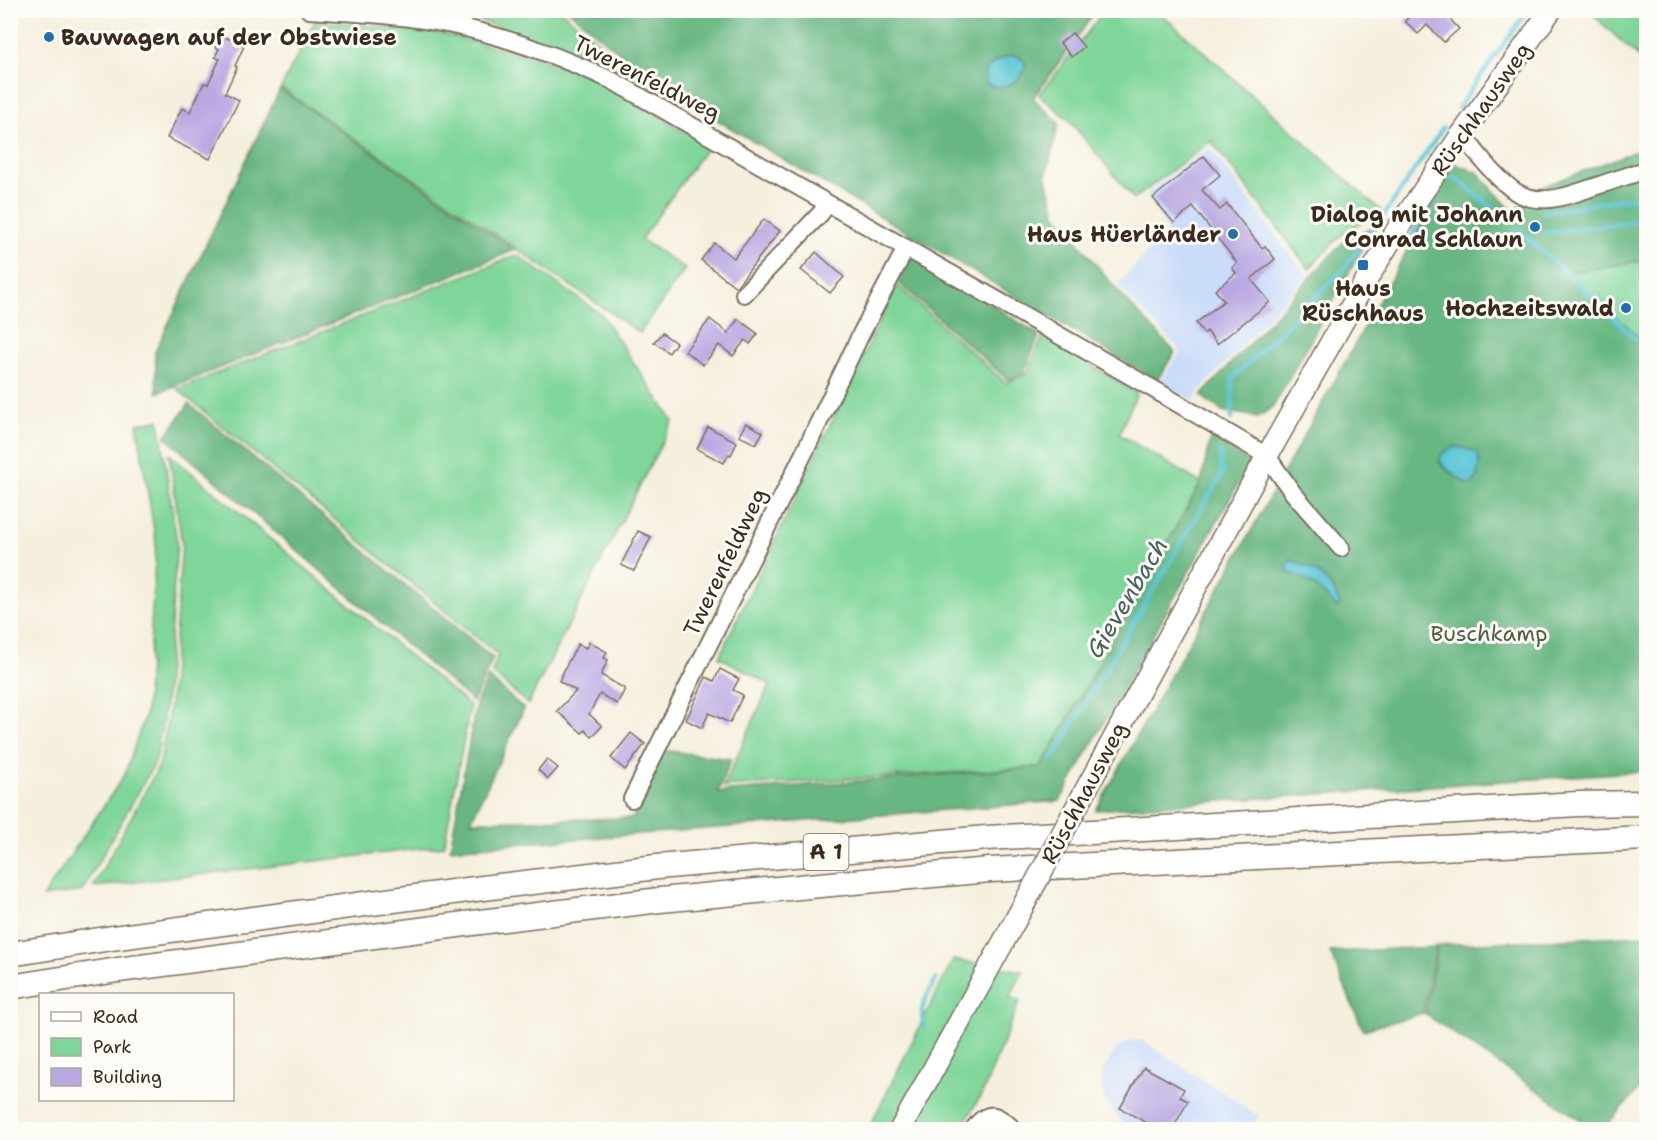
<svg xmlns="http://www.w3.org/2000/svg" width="1657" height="1140" font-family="'Shantell Sans',sans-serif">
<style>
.built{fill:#cbdcf9}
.green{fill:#7fd69a;stroke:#5d805c;stroke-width:1.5}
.forest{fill:#67b782;stroke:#517050;stroke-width:1.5;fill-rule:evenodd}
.water{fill:#5cc6d6;stroke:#4c787a;stroke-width:1.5}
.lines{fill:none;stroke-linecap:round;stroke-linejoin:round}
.stream{stroke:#5cc6d6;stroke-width:4.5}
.building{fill:#b9a8e2}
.minor-casing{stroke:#7c6f61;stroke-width:20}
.major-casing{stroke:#7c6f61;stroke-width:24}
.highway-casing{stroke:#7c6f61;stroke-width:27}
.minor{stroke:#fff;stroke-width:16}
.major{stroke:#fff;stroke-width:21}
.highway{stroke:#fff;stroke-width:24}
.major-bridge-casing{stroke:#7c6f61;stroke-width:24;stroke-linecap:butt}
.major-bridge{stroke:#fff;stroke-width:21}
.poi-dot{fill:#1f6fb2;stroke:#fdfcf7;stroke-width:2}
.labels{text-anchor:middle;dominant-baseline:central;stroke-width:6;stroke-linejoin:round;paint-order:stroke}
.shield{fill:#fdfcf7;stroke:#75695f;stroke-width:1.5}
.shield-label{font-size:21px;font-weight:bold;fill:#3b2a1e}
.poi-label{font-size:22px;font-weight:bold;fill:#3b2a1e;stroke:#fdfcf7;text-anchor:end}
.street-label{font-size:22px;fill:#3b2a1e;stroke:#fdfcf7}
.park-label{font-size:22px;fill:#4f5e43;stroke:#fdfcf7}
.water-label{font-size:24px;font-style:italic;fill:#47615e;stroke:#fdfcf7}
</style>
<rect width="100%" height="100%" fill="#fdfcf7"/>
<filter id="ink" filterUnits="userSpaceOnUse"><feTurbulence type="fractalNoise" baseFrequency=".0167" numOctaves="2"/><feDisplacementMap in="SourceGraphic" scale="12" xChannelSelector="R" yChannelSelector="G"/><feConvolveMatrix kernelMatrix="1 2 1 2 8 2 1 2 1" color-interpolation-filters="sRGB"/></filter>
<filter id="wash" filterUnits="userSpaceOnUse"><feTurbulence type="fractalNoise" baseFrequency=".008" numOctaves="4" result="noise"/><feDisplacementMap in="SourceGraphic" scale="24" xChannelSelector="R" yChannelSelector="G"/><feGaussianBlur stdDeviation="1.35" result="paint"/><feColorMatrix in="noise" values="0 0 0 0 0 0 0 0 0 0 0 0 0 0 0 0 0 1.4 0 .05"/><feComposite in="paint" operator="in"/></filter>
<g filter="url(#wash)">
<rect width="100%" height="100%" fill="#f5efdd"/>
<!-- built -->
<g class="built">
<path d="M1209 147 1307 276 1198 392 1194 401 1159 382 1181 351 1117 285 1168 231 1147 194Z"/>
<path d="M1141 1040 1259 1116 1250 1129H1127L1105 1101 1101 1086 1102 1072 1117 1048 1129 1041Z"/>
</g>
<!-- green -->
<g class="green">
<path d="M443 11H561L658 91 587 57 454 12Z"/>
<path d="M1104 11H1158L1381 211 1340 236 1309 269 1211 141 1134 199 1069 120 1039 95Z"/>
<path d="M1599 11H1646V64L1595 17Z"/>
<path d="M315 21 433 31 533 57 587 74 637 102 708 146 641 239 685 269 640 333 281 88Z"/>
<path d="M517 255 601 314 673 421 528 704 492 673 498 655 177 389Z"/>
<path d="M1646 260V343L1565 272Z"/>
<path d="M897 285 1006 383 1027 374 1043 335 1137 393 1119 434 1201 483 1041 767 723 787 770 684 719 657Z"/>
<path d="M159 420 177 543 165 705 156 761 82 891 43 897 125 774 146 712 156 543 137 424Z"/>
<path d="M169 454 470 706 444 846 93 887 160 764 170 705 182 544Z"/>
<path d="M953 960 1023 971 1010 998 1020 1000 983 1092 961 1129 868 1130Z"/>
</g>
<!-- forest -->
<g class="forest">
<path d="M569 11H1096L1033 98 1059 123 1046 175 1056 214 1115 288 1175 352 1157 380 661 87Z"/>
<path d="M280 89 515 250 157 393 155 352Z"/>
<path d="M1646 147V260L1566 273 1646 343V771L1096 810 1455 164 1477 172 1514 213 1534 190ZM1439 460 1480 461 1478 467 1466 484 1442 466Z"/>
<path d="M1375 226 1273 407 1258 417 1222 411 1201 396 1342 243Z"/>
<path d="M911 253 1039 335 1024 373 1008 380 898 282Z"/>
<path d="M189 404 493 658 473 702 165 437Z"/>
<path d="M1211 435 1250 463 1060 801 450 849 476 704 488 677 524 709 471 821 633 818 663 750 731 759 718 792 1041 767 1201 483Z"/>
<path d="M1646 935V1082L1603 1129H1594L1425 1014 1438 945Z"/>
<path d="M1436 947 1423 1013 1363 1030 1330 952Z"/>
</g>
<!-- water -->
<g class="water">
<path d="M1011 55C1020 56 1023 58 1026 67 1020 82 1003 92 987 84L984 74C988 63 1001 59 1011 55Z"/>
<path d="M1454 447 1464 448 1478 453C1480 464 1479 476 1471 485 1464 483 1460 479 1453 474 1438 463 1433 456 1454 447Z"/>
<path d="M1291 560C1315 567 1332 581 1340 604L1337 608C1323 592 1310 578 1289 573L1286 565Z"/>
</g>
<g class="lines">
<!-- stream -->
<g class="stream">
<path d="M1458 108 1528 10"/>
<path d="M1544 212 1646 195"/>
<path d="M1545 233 1646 220"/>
<path d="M1411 235 1445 178 1455 177 1493 208"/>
<path d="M1495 244 1518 230 1558 265 1646 348"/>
<path d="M1232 419V379L1342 271 1380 221 1443 128"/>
<path d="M1052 760 1222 474 1220 452"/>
<path d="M924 1027C918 1007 927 997 936 979"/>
</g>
</g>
<g id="blocks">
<!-- building -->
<g class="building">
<path d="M1416 10H1442L1459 29 1444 42 1427 25 1418 34 1405 21Z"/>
<path d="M1072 33 1084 47 1072 57 1060 43Z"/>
<path d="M221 35 244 46 235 66 237 67 225 93 239 100 210 159 167 138 182 108 190 112 204 83 208 84 220 59 215 57 219 49 215 47Z"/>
<path d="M1204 156 1220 175 1202 190 1220 210 1227 204 1262 248 1265 246 1275 259 1251 279 1270 302 1217 344 1207 331 1204 334 1196 323 1224 301 1215 290 1236 273 1232 268 1237 263 1193 207 1174 223 1153 198Z"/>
<path d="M764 219 780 231 736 287 701 260 714 243 734 258Z"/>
<path d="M816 252 844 277 830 293 801 270Z"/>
<path d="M710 319 728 333 738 319 758 334 750 344 745 340 733 356 719 345 703 365 685 351Z"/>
<path d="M662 333 676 343 669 353 654 342Z"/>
<path d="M746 423 763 432 756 444 739 436Z"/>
<path d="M708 427 737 442 731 455 729 454 724 463 697 449Z"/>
<path d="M638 531 651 537 634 571 621 565Z"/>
<path d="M589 642 607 652 604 658 608 660 601 675 625 689 617 704 600 694 589 714 602 726 592 737 585 730 582 733 557 711 576 691 559 681 568 662 578 644 586 648Z"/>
<path d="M720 669 739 679 733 690 743 695 730 723 709 713 702 728 686 720 706 677 714 681Z"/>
<path d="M631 733 645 744 625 770 611 758Z"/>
<path d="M547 759 558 768 548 779 538 770Z"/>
<path d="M1144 1067 1184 1089 1180 1097 1188 1101 1172 1130H1159L1120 1108Z"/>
</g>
</g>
</g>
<g filter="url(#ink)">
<use href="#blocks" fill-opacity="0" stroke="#7c6f61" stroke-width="1.5"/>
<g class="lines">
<defs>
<g id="minor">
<path d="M309 10C356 13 405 15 452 25 508 37 561 57 613 81L1155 390 1267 456 1293 493 1341 548"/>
<path d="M1462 134C1478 154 1494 177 1516 192 1542 208 1572 194 1597 186 1614 180 1630 175 1646 170"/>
<path d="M744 294 821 213 827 204"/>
<path d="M632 799 807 447 861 334 906 248"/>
<path d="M973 1130C987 1108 998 1114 1014 1130"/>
</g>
<g id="major">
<path d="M1083 795 1267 456 1364 284 1400 225 1462 134 1551 10"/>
<path d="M900 1130 1016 919"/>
</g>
<g id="highway">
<path d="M10 954 112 938 475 889 657 867 987 838 1578 804 1646 803"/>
<path d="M10 987 118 970 480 922 660 900 842 883 990 870 1646 838"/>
</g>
</defs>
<!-- minor casing -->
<use href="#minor" class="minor-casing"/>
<!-- major casing -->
<use href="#major" class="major-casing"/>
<!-- highway casing -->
<use href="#highway" class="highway-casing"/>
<!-- minor -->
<use href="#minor" class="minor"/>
<!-- major -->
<use href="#major" class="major"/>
<!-- highway -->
<use href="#highway" class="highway"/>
<defs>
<path id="major-bridge" d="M1016 919 1083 795"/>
</defs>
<!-- major-bridge casing -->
<use href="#major-bridge" class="major-bridge-casing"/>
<!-- major-bridge -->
<use href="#major-bridge" class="major-bridge"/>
</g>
</g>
<!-- markers -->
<g class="poi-dot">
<circle cx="49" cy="37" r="6"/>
<circle cx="1535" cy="227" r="6"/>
<circle cx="1233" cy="234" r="6"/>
<rect x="1357" y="259" width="12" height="12" rx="3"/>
<circle cx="1626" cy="308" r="6"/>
</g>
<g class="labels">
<!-- shield labels -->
<rect class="shield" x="803.5" y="834" width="45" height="36" rx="4.5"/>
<g class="shield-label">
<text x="826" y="852">A 1</text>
</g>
<!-- poi labels -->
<g class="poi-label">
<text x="61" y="37" text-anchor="start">Bauwagen auf der Obstwiese</text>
<text x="1523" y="214">Dialog mit Johann<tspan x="1523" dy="25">Conrad Schlaun</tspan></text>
<text x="1221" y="234">Haus Hüerländer</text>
<text x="1363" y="288" text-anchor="middle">Haus<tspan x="1363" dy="25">Rüschhaus</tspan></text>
<text x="1614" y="308">Hochzeitswald</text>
</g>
<!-- street labels -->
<g class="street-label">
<text transform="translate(647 78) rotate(27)">Twerenfeldweg</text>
<text transform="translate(1481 109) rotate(-55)">Rüschhausweg</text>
<text transform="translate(725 562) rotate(-64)">Twerenfeldweg</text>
<text transform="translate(1084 793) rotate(-62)">Rüschhausweg</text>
</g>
<!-- park labels -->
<g class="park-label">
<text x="1489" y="633">Buschkamp</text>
</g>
<!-- water labels -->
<g class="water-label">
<text transform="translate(1127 598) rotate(-59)">Gievenbach</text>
</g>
</g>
<!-- margin -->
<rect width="1657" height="1140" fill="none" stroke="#fdfcf7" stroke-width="36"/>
<!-- legend -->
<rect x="39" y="993" width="195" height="108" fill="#fdfcf7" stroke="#afa8a0" stroke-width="1.5"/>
<rect x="51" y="1012" width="30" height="9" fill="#ffffff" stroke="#afa8a0" stroke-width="1.5"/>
<text x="93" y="1023" font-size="18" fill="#3b2a1e">Road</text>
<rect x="51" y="1038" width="30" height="18" fill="#7fd69a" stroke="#afa8a0" stroke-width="1.5"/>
<text x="93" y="1053" font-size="18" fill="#3b2a1e">Park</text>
<rect x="51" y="1068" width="30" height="18" fill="#b9a8e2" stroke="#afa8a0" stroke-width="1.5"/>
<text x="93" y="1083" font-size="18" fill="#3b2a1e">Building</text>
</svg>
